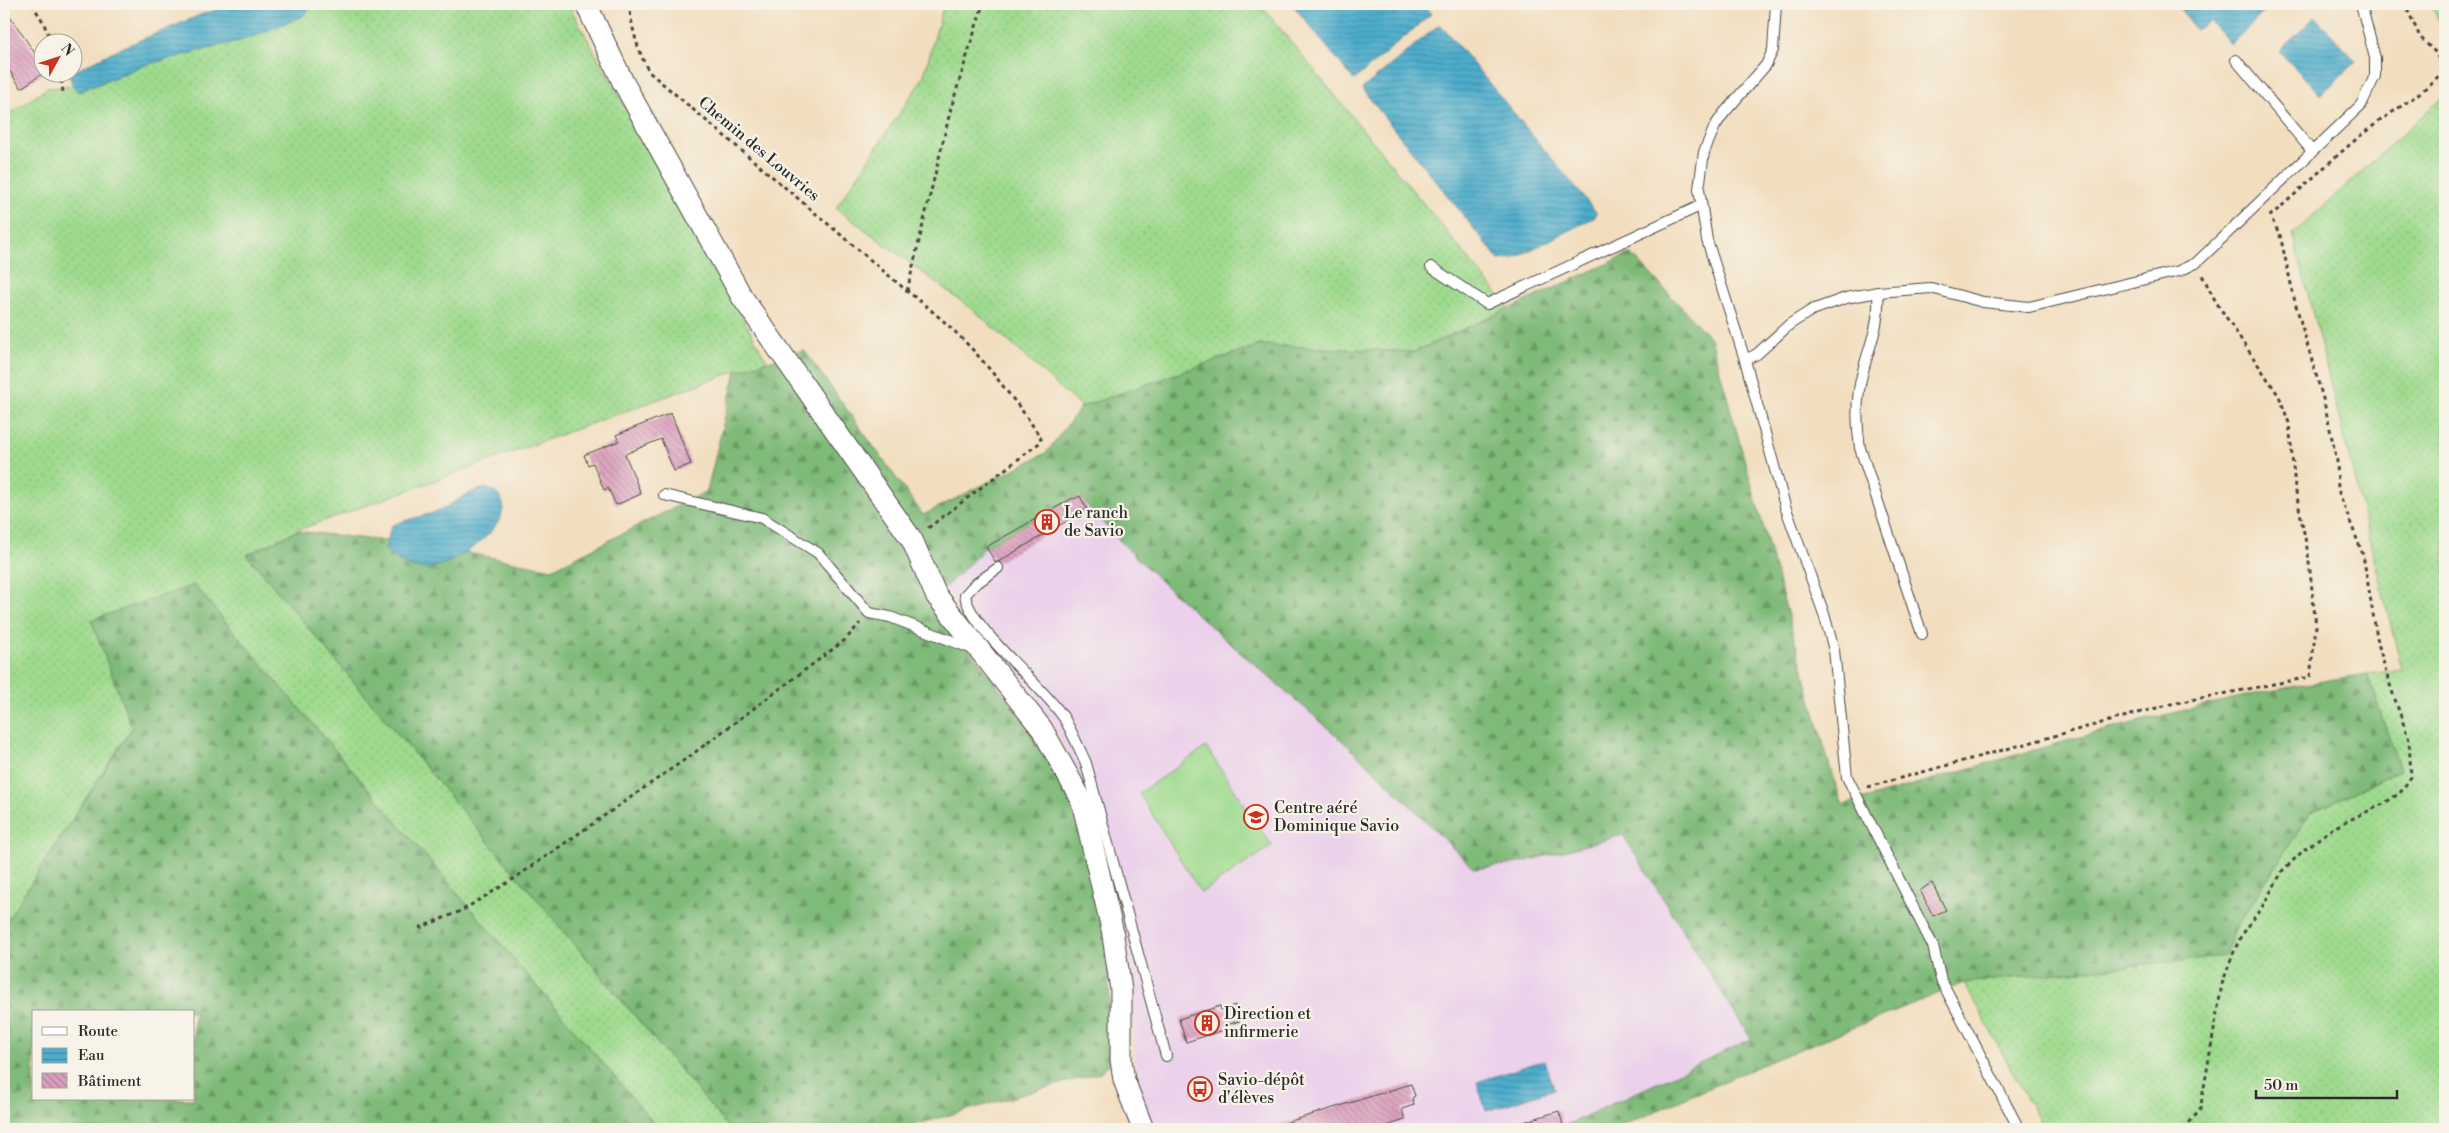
<svg xmlns="http://www.w3.org/2000/svg" width="2449" height="1133" font-family="'Libre Bodoni',serif">
<style>
.built{fill:#ebd1eb}
.grass{fill:url(#grass-dots);stroke:#64825c}
.forest{fill:url(#forest-firs);stroke:#547252;fill-rule:evenodd}
.garden{fill:#9eda8d;stroke:#64825c}
.water{fill:url(#water-rules);stroke:#3c6c7c}
.building{fill:url(#building-back-hatch)}
.lines{fill:none;stroke-linecap:round;stroke-linejoin:round}
.service-casing{stroke:#494641;stroke-width:12}
.minor-casing{stroke:#494641;stroke-width:23}
.path{stroke:#494641;stroke-width:3;stroke-dasharray:4 4;stroke-linecap:butt}
.service{stroke:#fff;stroke-width:10}
.minor{stroke:#fff;stroke-width:21}
.labels{text-anchor:middle;dominant-baseline:central;stroke-width:4.5;stroke-linejoin:round;paint-order:stroke}
.street-label{font-size:16px;fill:#2b2b2b;stroke:#f7f3e8}
.poi-label{font-size:16px;fill:#2b2b2b;stroke:#f7f3e8;text-anchor:start}
</style>
<defs>
<pattern id="grass-dots" width="8" height="8" patternUnits="userSpaceOnUse" patternTransform="scale(1.25)"><rect width="8" height="8" fill="#9eda8d"/><path d="M2 2h.1M6 6h.1" fill="none" stroke="#88bb7a" stroke-width="1.8" stroke-linecap="round"/></pattern>
<pattern id="forest-firs" width="22" height="20" patternUnits="userSpaceOnUse" patternTransform="scale(1.25)"><rect width="22" height="20" fill="#7eba78"/><path d="M5 1l3.5 6h-7zM16 11l3.5 6h-7z" fill="#679763"/></pattern>
<pattern id="water-rules" width="6" height="5" patternUnits="userSpaceOnUse" patternTransform="scale(1.25)"><rect width="6" height="5" fill="#4dadcc"/><path d="M0 2.5h6" fill="none" stroke="#408da6"/></pattern>
<pattern id="building-back-hatch" width="6" height="6" patternUnits="userSpaceOnUse" patternTransform="scale(1.25)"><rect width="6" height="6" fill="#db9dbd"/><path d="M-1 5l2 2M0 0l6 6M5-1l2 2" fill="none" stroke="#b2809a"/></pattern>
</defs>
<rect width="100%" height="100%" fill="#f7f3e8"/>
<filter id="ink" filterUnits="userSpaceOnUse"><feTurbulence type="fractalNoise" baseFrequency=".02" numOctaves="2"/><feDisplacementMap in="SourceGraphic" scale="10" xChannelSelector="R" yChannelSelector="G"/><feConvolveMatrix kernelMatrix="1 2 1 2 8 2 1 2 1" color-interpolation-filters="sRGB"/></filter>
<filter id="wash" filterUnits="userSpaceOnUse"><feTurbulence type="fractalNoise" baseFrequency=".0096" numOctaves="4" result="noise"/><feDisplacementMap in="SourceGraphic" scale="20" xChannelSelector="R" yChannelSelector="G"/><feGaussianBlur stdDeviation="1.12" result="paint"/><feColorMatrix in="noise" values="0 0 0 0 0 0 0 0 0 0 0 0 0 0 0 0 0 1.4 0 .05"/><feComposite in="paint" operator="in"/></filter>
<g filter="url(#wash)">
<rect width="100%" height="100%" fill="#f2debf"/>
<!-- built -->
<path class="built" d="M1080 496 1107 528 1212 627 1350 748 1519 863 1623 834 1766 1063 1615 1129H1153L1137 1079 1131 1023 1129 962 1087 799 1052 721 999 665 944 588 986 547 1073 498Z"/>
<!-- grass -->
<g class="grass">
<path d="M315 4H568L767 361 736 371 296 531 247 555 730 1129H659L194 585 91 620 132 727 4 925V118L47 88 73 86 79 92 145 65 309 10Z"/>
<path d="M944 4H1260L1509 308 1414 352 1260 345 1081 407 977 313 836 208 923 78Z"/>
<path d="M2430 4H2445V32Z"/>
<path d="M2445 95V1129H2044L1964 983 2224 956 2236 927 2310 813 2400 770 2367 674 2402 670 2293 234Z"/>
</g>
<!-- forest -->
<g class="forest">
<path d="M1631 253 1711 339 1830 767 1843 805C2016 756 2189 700 2367 674L2400 770 2310 813 2236 927 2224 956 1964 983 1766 1063 1615 1129H1558L1751 1039 1623 835 1519 863 1474 869C1433 829 1392 786 1349 747 1259 665 1159 590 1080 497L1074 499 1073 498 986 547 932 600 1035 735 1077 805 1107 949 1113 1061 1099 1073 900 1129H730L247 555 296 531 431 546 552 569 707 491 736 371 804 350 923 515 1046 453 1081 407 1260 345 1414 352Z"/>
<path d="M194 585 659 1129H4V925L132 728 91 620ZM34 1012H194V1099H34Z"/>
</g>
<!-- garden -->
<path class="garden" d="M1206 747 1272 846 1201 893 1139 793Z"/>
<!-- water -->
<g class="water">
<path d="M236 4H315L303 16 247 39 145 65 78 92 73 86 69 75 73 72 112 52 200 15Z"/>
<path d="M1292 4H1423L1431 14 1354 80Z"/>
<path d="M2176 4H2272L2231 44 2210 21 2196 30Z"/>
<path d="M2315 17 2356 61 2321 95 2279 51Z"/>
<path d="M1440 24 1596 212 1595 217 1515 258 1499 260 1362 89Z"/>
<path d="M485 488C541 505 453 576 415 568 404 566 393 556 385 550L391 526C406 519 421 517 436 512 453 505 467 491 485 488Z"/>
<path d="M1545 1060 1554 1089 1486 1111 1477 1082Z"/>
</g>
<g id="blocks">
<!-- building -->
<g class="building">
<path d="M4 7 42 64V74L21 88 4 63Z"/>
<path d="M671 413 691 464 674 471 661 439 625 454 641 494 616 505 608 488 604 490 593 463 588 465 584 455 619 441 616 435Z"/>
<path d="M1080 496 1087 509 996 563 986 547 1073 498 1074 499Z"/>
<path d="M1932 883 1946 910 1933 916 1920 890Z"/>
<path d="M1235 1005 1240 1021 1226 1025 1227 1029 1186 1042 1179 1019 1220 1006 1221 1010Z"/>
<path d="M1411 1084 1415 1096 1412 1098 1414 1105 1402 1109 1405 1120 1377 1129H1265Z"/>
<path d="M1559 1111 1563 1125 1550 1129H1501Z"/>
</g>
</g>
</g>
<g filter="url(#ink)">
<use href="#blocks" fill-opacity="0" stroke="#494641" stroke-width="1"/>
<g class="lines">
<defs>
<g id="service">
<path d="M1776 4 1773 50 1766 65 1724 113 1715 126 1704 152 1699 189 1707 240 1745 360 1785 506 1824 614 1834 650 1847 777 1933 946 1941 980 2019 1129"/>
<path d="M2236 60 2312 151"/>
<path d="M1431 267 1487 304 1700 206"/>
<path d="M1878 292C1880 325 1871 340 1863 371 1856 396 1856 422 1860 448L1922 634"/>
<path d="M1745 360 1757 354 1790 324 1812 310 1846 298 1878 292 1931 288 1983 302 2029 307 2179 271 2196 263 2361 105 2375 76V58L2361 4"/>
<path d="M664 495 762 518 818 553 869 613 890 617 973 649"/>
<path d="M998 568 974 585 965 595C971 630 1042 684 1064 718 1072 732 1079 748 1086 763L1166 1056"/>
</g>
<path id="minor" d="M586 4 623 82 742 297 912 540 936 595 1042 729 1082 801 1112 929 1121 990V1060L1124 1080 1143 1129"/>
</defs>
<!-- service casing -->
<use href="#service" class="service-casing"/>
<!-- minor casing -->
<use href="#minor" class="minor-casing"/>
<!-- path -->
<g class="path">
<path d="M32 4 42 20 52 42"/>
<path d="M629 4C632 29 637 49 649 72L907 291C950 324 976 350 1009 394 1021 409 1033 424 1042 441L928 528"/>
<path d="M60 72 63 92"/>
<path d="M907 291 951 108 983 4"/>
<path d="M1868 787 2171 704 2310 677 2316 626 2308 553 2295 487 2289 423 2279 396 2216 302 2202 275"/>
<path d="M419 928 461 911 512 880 690 756 845 640 860 623"/>
<path d="M2184 1129 2200 1110 2222 984 2233 954 2240 938 2264 904 2283 870 2306 848 2333 828 2383 804 2400 793 2411 777 2409 740 2388 679 2378 643 2363 555 2338 490 2337 461 2324 402 2295 302 2280 235 2270 216C2307 185 2342 148 2381 120 2404 104 2426 91 2444 70L2436 53 2420 37 2405 4"/>
</g>
<!-- service -->
<use href="#service" class="service"/>
<!-- minor -->
<use href="#minor" class="minor"/>
</g>
</g>
<!-- icons -->
<defs>
<symbol id="building-ring" viewBox="-11 -11 22 22"><circle r="9.5" fill="#f7f3e8" stroke="#c8321e" stroke-width="1.5"/><path d="M-4-6H4V6H1V3H-1V6H-4ZM-2.5-4.3h1.7v1.8h-1.7ZM.8-4.3h1.7v1.8H.8ZM-2.5-1h1.7V.8h-1.7ZM.8-1h1.7V.8H.8Z" fill="#c8321e"/></symbol>
<symbol id="school-ring" viewBox="-11 -11 22 22"><circle r="9.5" fill="#f7f3e8" stroke="#c8321e" stroke-width="1.5"/><path d="M0-5L7-2L0 1L-7-2ZM-4 1L0 2.5L4 1V4Q0 6-4 4Z" fill="#c8321e"/></symbol>
<symbol id="bus-ring" viewBox="-11 -11 22 22"><circle r="9.5" fill="#f7f3e8" stroke="#c8321e" stroke-width="1.5"/><path d="M-5-6H5V4H4V6H2V4H-2V6H-4V4H-5ZM-3.5-4V0h7V-4ZM-3.5 1.2v1.5H-2V1.2ZM2 1.2v1.5H3.5V1.2Z" fill="#c8321e"/></symbol>
</defs>
<g fill-rule="evenodd">
<use href="#building-ring" x="1033" y="508" width="28" height="28"/>
<use href="#school-ring" x="1242" y="803" width="28" height="28"/>
<use href="#building-ring" x="1193" y="1009" width="28" height="28"/>
<use href="#bus-ring" x="1186" y="1075" width="28" height="28"/>
</g>
<g class="labels">
<!-- street labels -->
<g class="street-label">
<text transform="translate(759 149) rotate(40)">Chemin des Louvries</text>
</g>
<!-- poi labels -->
<g class="poi-label">
<text x="1064" y="513">Le ranch<tspan x="1064" dy="18">de Savio</tspan></text>
<text x="1274" y="808">Centre aéré<tspan x="1274" dy="18">Dominique Savio</tspan></text>
<text x="1224" y="1014">Direction et<tspan x="1224" dy="18">infirmerie</tspan></text>
<text x="1218" y="1080">Savio-dépôt<tspan x="1218" dy="18">d'élèves</tspan></text>
</g>
</g>
<!-- margin -->
<rect width="2449" height="1133" fill="none" stroke="#f7f3e8" stroke-width="20"/>
<!-- legend -->
<rect x="32" y="1010" width="162" height="90" fill="#f7f3e8" stroke="#a5a39c"/>
<rect x="42" y="1027" width="25" height="8" fill="#ffffff" stroke="#a5a39c"/>
<text x="78" y="1036" font-size="15" fill="#2b2b2b">Route</text>
<rect x="42" y="1048" width="25" height="15" fill="url(#water-rules)" stroke="#a5a39c"/>
<text x="78" y="1060" font-size="15" fill="#2b2b2b">Eau</text>
<rect x="42" y="1073" width="25" height="15" fill="url(#building-back-hatch)" stroke="#a5a39c"/>
<text x="78" y="1086" font-size="15" fill="#2b2b2b">Bâtiment</text>
<!-- north arrow -->
<g transform="translate(58 58) rotate(50)"><circle r="24" fill="#f7f3e8" stroke="#a5a39c"/>
<path d="M0-4L9 19L0 12L-9 19Z" fill="#c8321e"/>
<text y="-8" font-size="14" font-weight="bold" text-anchor="middle" fill="#2b2b2b">N</text>
</g>
<!-- scale -->
<path d="M2256 1090v8h141v-8" fill="none" stroke="#2b2b2b" stroke-width="2.5"/>
<text x="2264" y="1090" font-size="15" fill="#2b2b2b" stroke="#f7f3e8" stroke-width="4" paint-order="stroke">50 m</text>
</svg>
